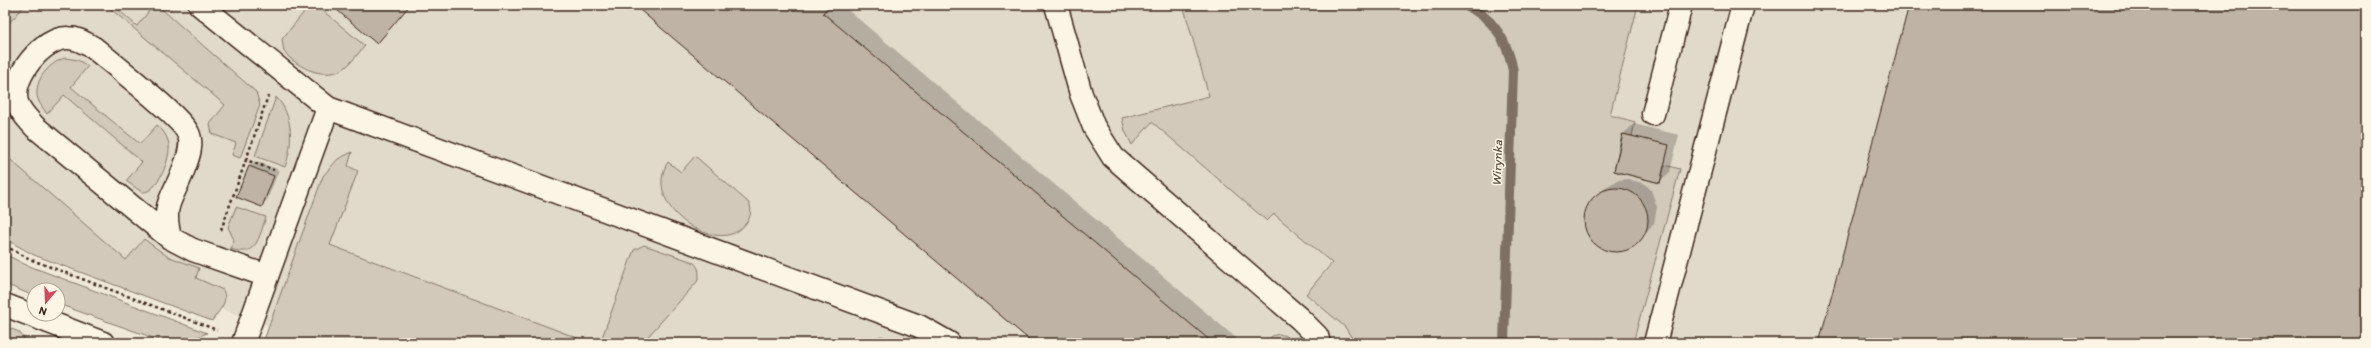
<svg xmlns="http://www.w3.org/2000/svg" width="2371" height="348" font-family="Itim,sans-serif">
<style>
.built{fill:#e1d9c9}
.green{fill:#d2c9ba;stroke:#867a6c}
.shadow{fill:#0003}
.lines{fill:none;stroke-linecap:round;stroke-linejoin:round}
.stream{stroke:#7e7163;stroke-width:10}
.building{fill:#beb3a4;stroke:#3b2a1e}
.minor-casing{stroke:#3b2a1e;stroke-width:25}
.path{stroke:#3b2a1e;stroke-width:2.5;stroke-dasharray:3 3;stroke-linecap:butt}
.minor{stroke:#fcf5e5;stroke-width:22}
.labels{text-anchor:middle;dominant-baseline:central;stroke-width:3;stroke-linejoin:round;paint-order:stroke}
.water-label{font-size:13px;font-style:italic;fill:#625346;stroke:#fcf5e5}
</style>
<rect width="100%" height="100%" fill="#f0e9d9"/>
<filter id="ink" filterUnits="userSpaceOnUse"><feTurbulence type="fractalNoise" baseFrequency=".025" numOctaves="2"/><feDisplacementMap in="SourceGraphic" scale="8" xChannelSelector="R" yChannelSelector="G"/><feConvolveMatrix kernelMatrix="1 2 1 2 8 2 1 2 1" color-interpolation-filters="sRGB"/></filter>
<g filter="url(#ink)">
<!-- built -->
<g class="built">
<path d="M5 5H1330L1449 343H316L188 297 5 215Z"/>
<path d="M1584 5H2366V343H1559Z"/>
</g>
<!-- green -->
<g class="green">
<path d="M5 5H25L5 28Z"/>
<path d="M106 5H113L137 26 154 5H157L256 92 260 105 240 158 232 155 236 143 212 134 210 124 225 105Z"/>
<path d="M310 5H316L365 46C359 52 353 61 346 67 326 82 298 68 284 52L282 39Z"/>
<path d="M1183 5H1638L1610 115 1635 122 1632 136 1622 134 1614 171 1660 183 1665 165 1680 169 1633 343H1618L1597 338 1596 343H1355L1345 327 1306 294 1332 263 1274 214 1267 221 1152 122 1132 145 1125 131 1122 118 1209 96Z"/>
<path d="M65 58 78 60 88 66 71 87 140 144 157 125C163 130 167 136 169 144 171 157 158 194 142 192L126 181 142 162 64 95 47 114C43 108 37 101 37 94 36 77 51 62 65 58Z"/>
<path d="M276 97C294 115 293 145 285 167L255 156Z"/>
<path d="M352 152 348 166 358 171 330 245 591 343H273L264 340 323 176 338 159Z"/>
<path d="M5 155 126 260 144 239 167 256 199 268 196 278 223 290C229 303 219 310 212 321L34 255 5 239Z"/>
<path d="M695 156 749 203C752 210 751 217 746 223 722 260 639 208 668 162L681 172Z"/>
<path d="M236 207 266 217C259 237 257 258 231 249L234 240 228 227Z"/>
<path d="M644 245 693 262C700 268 700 274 697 282L642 343H600L632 255 634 250Z"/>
<path d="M5 254 24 264 207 333 186 342H165L58 304V290H34V296L5 284Z"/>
<path d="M5 326 19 332 28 343H5Z"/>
<path d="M1279 334 1286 336 1293 343H1265L1272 336Z"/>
<path d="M881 336 906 343H860Z"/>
</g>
<!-- shadow -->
<g class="shadow">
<path d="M636 5H842L1242 343H1035Z"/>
<path d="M1634 124 1679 135 1670 172 1659 182 1623 134Z"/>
<path d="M255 161 279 170 267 200 261 206 249 167Z"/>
<path d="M1628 179 1645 184 1651 190 1657 207 1654 224 1631 247 1614 251 1599 247 1588 235 1586 227V211L1605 187 1619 180Z"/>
<path d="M1602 338 1623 343H1597Z"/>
</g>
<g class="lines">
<!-- stream -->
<path class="stream" d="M1464 5C1493 16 1508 42 1513 71L1504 343"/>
</g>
<!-- building -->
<g class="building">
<path d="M331 5H410L377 44Z"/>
<path d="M634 5H830L823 13 1213 343H1033Z"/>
<path d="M1909 5H2366V343H1819Z"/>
<path d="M1623 134 1669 145 1660 183 1614 171Z"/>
<path d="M249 166 274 176 262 207 236 197Z"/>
<circle cx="1616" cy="220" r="32"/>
</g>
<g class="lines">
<defs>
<g id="minor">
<path d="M200 5 328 108 919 326 949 343"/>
<path d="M1056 5 1081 94 1094 127 1113 157 1300 319 1317 336 1319 343"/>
<path d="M1653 114 1681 5"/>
<path d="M170 238C162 203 171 202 183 171 187 160 194 145 188 133 182 118 111 62 94 48 85 43 78 38 68 38 43 37 10 78 17 102 20 112 29 120 35 127L170 238 193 250 267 276"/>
<path d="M5 305 103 343"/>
<path d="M243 343 328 108"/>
<path d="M1655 343 1743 5"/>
</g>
</defs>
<!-- minor casing -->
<use href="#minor" class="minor-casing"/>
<!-- path -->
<g class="path">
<path d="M166 5 171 9"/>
<path d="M246 160 268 96"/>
<path d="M221 230 246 160 274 170"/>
<path d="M5 246 32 260 217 330"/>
</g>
<!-- minor -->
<use href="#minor" class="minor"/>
</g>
</g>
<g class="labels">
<!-- water labels -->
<g class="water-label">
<text transform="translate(1497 163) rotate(-88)">Wirynka</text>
</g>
</g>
<!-- margin -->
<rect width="2371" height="348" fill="none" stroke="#fcf5e5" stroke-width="20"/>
<rect x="10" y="10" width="2351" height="328" fill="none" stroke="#3b2a1e" stroke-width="1.5" filter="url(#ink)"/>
<!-- north arrow -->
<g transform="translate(46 302) rotate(199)"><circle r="19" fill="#fcf5e5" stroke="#afa495"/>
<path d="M0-3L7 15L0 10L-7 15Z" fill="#d1495b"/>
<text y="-6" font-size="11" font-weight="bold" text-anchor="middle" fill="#3b2a1e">N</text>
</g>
</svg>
